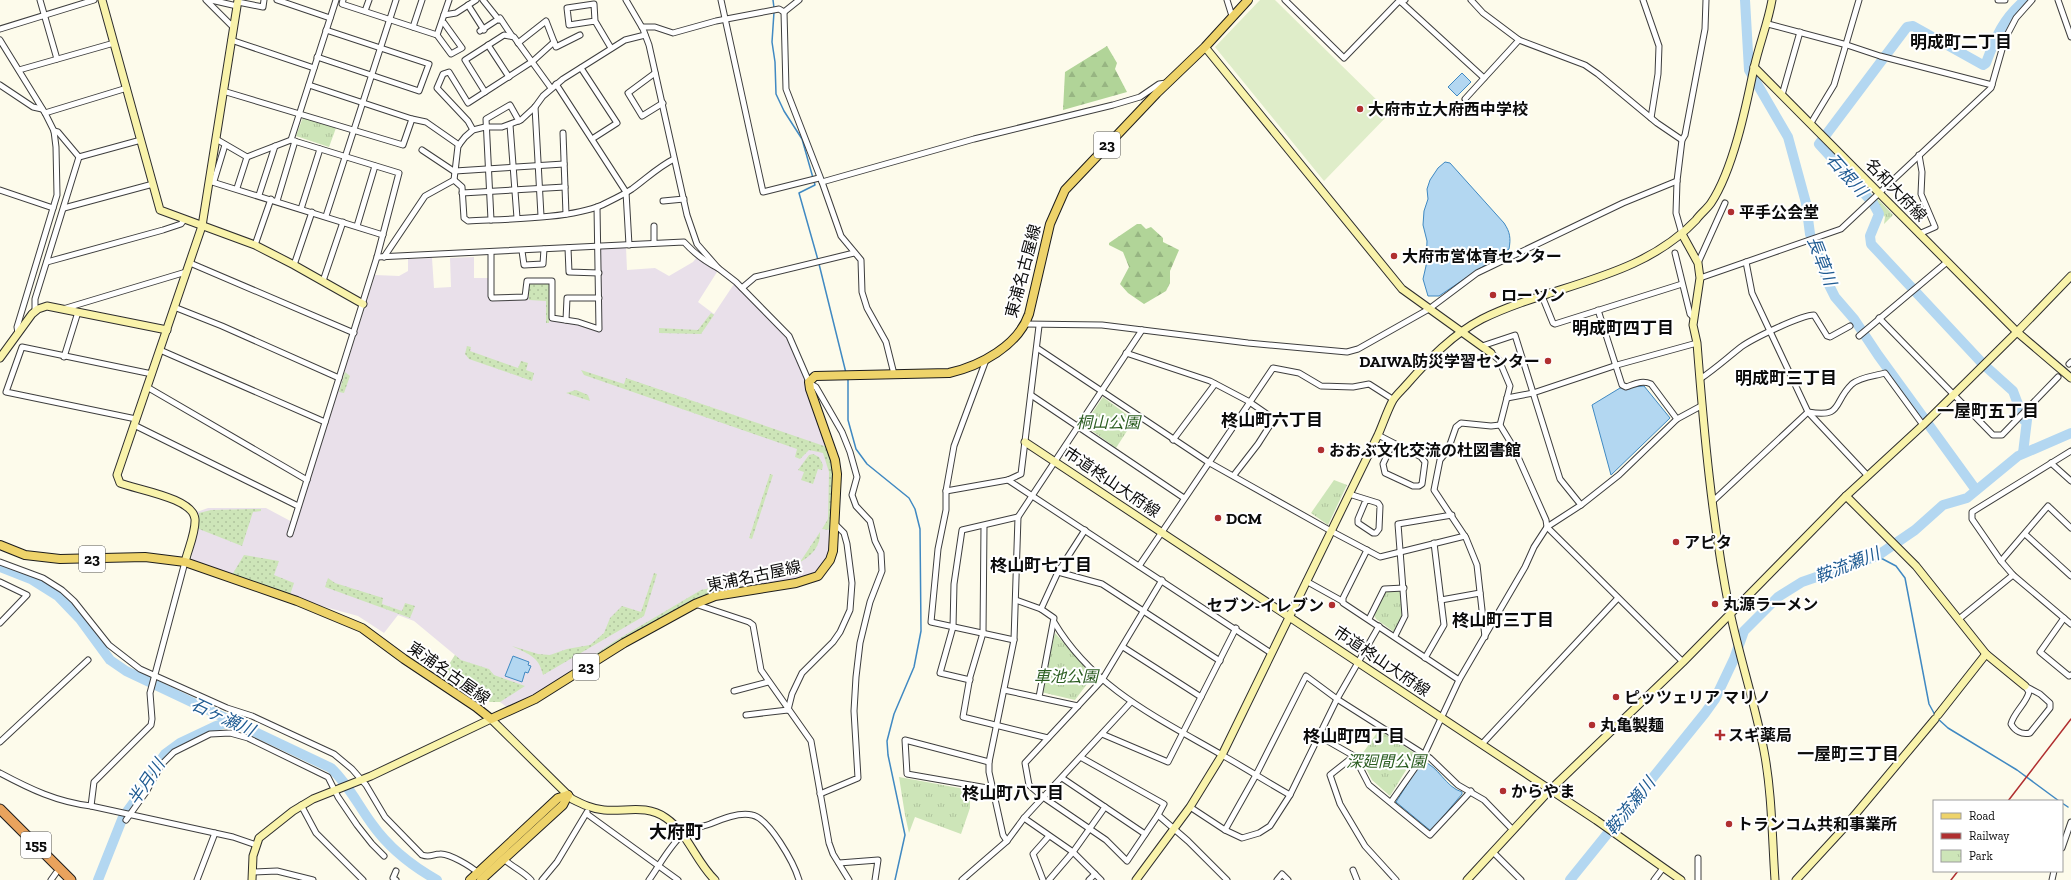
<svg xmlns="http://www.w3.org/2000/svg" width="2071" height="880" font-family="'Zilla Slab','Noto Sans JP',serif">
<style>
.industrial{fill:#e9e0ea}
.grass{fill:url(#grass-dots)}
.forest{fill:url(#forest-firs)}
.park{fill:url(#park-tufts)}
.pitch{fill:#dfedc9}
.water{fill:#b3d7f1;stroke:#4089c2}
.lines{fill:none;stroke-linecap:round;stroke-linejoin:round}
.stream{stroke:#4089c2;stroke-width:1.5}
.river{stroke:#b3d7f1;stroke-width:10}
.street-tunnel{stroke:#d9d7c9;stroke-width:5;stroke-dasharray:5 2.5;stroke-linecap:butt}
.street-casing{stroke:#3e3e3e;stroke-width:7}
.secondary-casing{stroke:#2d2d2d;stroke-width:9}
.primary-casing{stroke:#1c1c1c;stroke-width:10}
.highway-casing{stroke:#1c1c1c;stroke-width:11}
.street{stroke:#fff;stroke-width:5}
.secondary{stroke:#f9f3ab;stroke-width:7}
.primary{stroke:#eed36a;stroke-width:8}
.highway{stroke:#e9a35d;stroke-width:9}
.rail{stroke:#b02f30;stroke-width:1.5}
.poi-dot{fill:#b02f30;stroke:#fff;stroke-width:1.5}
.labels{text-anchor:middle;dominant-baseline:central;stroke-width:4;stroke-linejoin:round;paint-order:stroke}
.shield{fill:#fff;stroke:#545454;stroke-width:1}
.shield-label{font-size:15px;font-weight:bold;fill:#0b0b0b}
.poi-label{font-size:16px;font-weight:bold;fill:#0b0b0b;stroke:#fff;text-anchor:start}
.street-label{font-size:16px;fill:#0b0b0b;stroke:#fff}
.park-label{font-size:16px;font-style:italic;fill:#2b5d21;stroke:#fff}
.neighbourhood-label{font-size:17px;font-weight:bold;fill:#0b0b0b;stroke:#fff}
.water-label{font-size:17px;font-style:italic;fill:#1f5b92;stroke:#fff}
.quarter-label{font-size:18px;font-weight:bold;fill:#0b0b0b;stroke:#fff}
</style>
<defs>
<pattern id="grass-dots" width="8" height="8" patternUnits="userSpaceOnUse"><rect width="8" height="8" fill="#cde5b8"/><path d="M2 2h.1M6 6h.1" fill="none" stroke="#afc39d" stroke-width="1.8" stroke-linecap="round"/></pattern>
<pattern id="forest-firs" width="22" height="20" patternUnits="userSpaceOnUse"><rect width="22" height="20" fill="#b1d498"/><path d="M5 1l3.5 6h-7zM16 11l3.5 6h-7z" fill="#97b582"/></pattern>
<pattern id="park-tufts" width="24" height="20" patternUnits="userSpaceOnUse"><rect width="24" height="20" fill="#cde5b8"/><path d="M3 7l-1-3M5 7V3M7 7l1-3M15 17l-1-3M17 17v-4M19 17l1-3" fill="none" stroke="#afc39d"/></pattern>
</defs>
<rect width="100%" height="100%" fill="#fdfbeb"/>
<!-- industrial -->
<path class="industrial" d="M626 247 627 270 655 268 669 276 693 262 697 257 717 272 698 302 714 314 734 284 770 317 787 338 797 359 821 426 834 471 830 548 825 561 817 571 796 579 715 592 534 697 508 708 500 702H489L441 677 455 655 414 621 398 615 384 633 358 616 307 602 191 560 198 524 199 516 197 512 208 508H266L296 524 375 275 399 276 408 271V259L432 258 434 288 451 287 450 258 474 257V278H489V300H528L529 282 549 283V320L579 324 601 332V249Z"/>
<!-- grass -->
<g class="grass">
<path d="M529 282 549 283V323H546V301L529 300Z"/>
<path d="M711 313 714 315 701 334 659 333V328L698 330Z"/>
<path d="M467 346 471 347 470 351 518 368 521 361 528 363 526 370 534 373 532 381 469 359 465 354Z"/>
<path d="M581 370 624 384 626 378 827 447 833 471 830 530 822 529 828 519 829 472 823 453 809 450 800 459 795 457 797 449 584 375Z"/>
<path d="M345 372 350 376 344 393 339 392Z"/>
<path d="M576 390 588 395 590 401 566 393Z"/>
<path d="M813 454 819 457 823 465 822 470 818 469 813 484 801 480 804 472 798 470 809 455Z"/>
<path d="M770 474 773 475 752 539 749 538Z"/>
<path d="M261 509V511L253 512 242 546 199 529V513L211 510Z"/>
<path d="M820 532C821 545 812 556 800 562Z"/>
<path d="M244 555 279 561 274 575 294 583 290 595 232 575Z"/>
<path d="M654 573 657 574 644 616 543 675C539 656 528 654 512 646L538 654 550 655 567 649 590 645 604 633 610 618 622 606 641 612Z"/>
<path d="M328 578 335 583 383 598 382 604 402 611 405 603 415 606 410 618 325 587Z"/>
<path d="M725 585H740L743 588 716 593 551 687 511 707 508 706 524 700 549 686 615 641 701 590Z"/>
<path d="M455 655 461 660 489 669 494 675 525 686 500 702H489L441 677Z"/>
</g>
<!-- forest -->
<g class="forest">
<path d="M1107 46 1117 63 1115 69 1127 92 1063 110 1065 72Z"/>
<path d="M1137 224H1141L1146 229 1151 227 1163 238V242L1179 250 1170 271V283L1166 291 1144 304 1128 293 1120 284 1129 267 1123 252 1109 245V243Z"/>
</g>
<!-- park -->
<g class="park">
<path d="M303 117 336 128 329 147 296 136Z"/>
<path d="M1877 198 1893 215 1884 224 1885 217 1874 201Z"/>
<path d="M1103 397 1134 420 1116 448 1084 425Z"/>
<path d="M1334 480 1347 485 1328 525 1311 513Z"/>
<path d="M1401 591 1402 616 1394 632 1376 619 1374 615 1384 592Z"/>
<path d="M1055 633 1093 676 1075 700 1041 692Z"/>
<path d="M1379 730 1416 754 1390 796 1372 780 1360 757Z"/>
<path d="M899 777 970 790V808L961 834 915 817 909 833 905 815Z"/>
</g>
<!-- pitch -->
<path class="pitch" d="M1260 0H1275L1390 113 1324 181 1215 47Z"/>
<!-- water -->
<g class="water">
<path d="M1462 73 1471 82 1457 96 1448 87Z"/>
<path d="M1445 162 1450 163 1504 223C1510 232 1511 238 1509 249L1439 296H1428L1423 279 1426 266 1427 241 1423 225 1424 211 1428 199 1427 189 1430 180 1438 168Z"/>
<path d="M1644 386 1670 418 1611 475 1592 405 1620 388Z"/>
<path d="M513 656 529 662 528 665 531 666 528 673 525 672 522 682 505 676Z"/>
<path d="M1422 761C1439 766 1445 787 1462 792V794L1431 831 1396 802Z"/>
</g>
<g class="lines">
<!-- stream -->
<g class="stream">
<path d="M773 0 774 8"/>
<path d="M774 12 772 42 775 62 776 94 784 111 802 139 815 185 799 193 818 260"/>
<path d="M819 264 846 373"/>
<path d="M848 378V420L856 449 867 464 909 498 915 509 920 529 921 631 914 667 894 714 887 741 888 755 905 835 895 880"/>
<path d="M1877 556 1896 566 1905 578 1929 704 1935 715"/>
<path d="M1937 718 1948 728 2017 770 2059 801"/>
<path d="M2062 803 2068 807"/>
</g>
<!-- river -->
<g class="river">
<path d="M1745 0 1749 70 1788 137 1806 203 1810 234 1829 285 1835 297 1854 319 1878 355 1976 490"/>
<path d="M2023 453 2027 420H2024L2013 391 1983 364 1871 244 1870 236 1879 214 1873 203 1819 144 1907 27 1913 26 1983 65 1986 63C1996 36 2003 19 2025 0"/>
<path d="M0 567 31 579 58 596 80 619 110 660 126 671 331 768C348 784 358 805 372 824 389 848 412 866 437 880"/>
<path d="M98 880 123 817 143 790 154 770 165 754 180 743 216 726 233 721"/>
<path d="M1570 880 1705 713 1715 699 1734 659 1744 631 1778 597 1802 582 1877 556 1915 530 1943 505 1967 498 2018 456 2071 433"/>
</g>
<!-- street-tunnel -->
<path class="street-tunnel" d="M2058 377 2069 364"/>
<defs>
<g id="street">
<path d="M40 0 57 59"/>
<path d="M206 0 233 27"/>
<path d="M211 0 237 6"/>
<path d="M277 0 330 18"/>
<path d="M343 0 342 4 437 35 451 54 462 48 444 23 442 22"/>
<path d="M483 0 499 20"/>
<path d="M626 0 643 29 649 45 687 215 697 244 718 268 736 282 789 336 809 382"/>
<path d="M721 0 763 192 819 178"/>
<path d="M1227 0 1232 16"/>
<path d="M1285 0 1344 58 1399 1 1401 2 1405 0"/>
<path d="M1471 0 1483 13 1519 40 1585 65 1598 74 1657 123 1682 140"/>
<path d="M1643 0 1659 46 1658 74 1651 118"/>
<path d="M1998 0H2005"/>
<path d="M2058 0 2071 37"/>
<path d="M238 2 263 7 264 0"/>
<path d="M1401 2 1484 78"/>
<path d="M468 5 484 30"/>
<path d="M365 11 369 0"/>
<path d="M784 12 786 89 822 182 841 236 861 260 862 292 867 308 886 342 894 374"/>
<path d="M784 12 799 0"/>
<path d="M444 15 456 13 476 0"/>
<path d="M595 21 569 25 567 8 594 4 595 21 611 48"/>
<path d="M1768 24 1847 45 1880 56 1992 85"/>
<path d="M413 27 422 0"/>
<path d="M642 27H655L673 33 716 21 779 9 784 12"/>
<path d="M0 29 94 0"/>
<path d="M480 31 500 18 512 36"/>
<path d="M437 35 449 0"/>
<path d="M0 40 45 113 54 131 56 147 57 195 17 327 18 333"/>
<path d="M231 40 314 68"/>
<path d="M518 43 546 21 556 47 580 35"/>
<path d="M488 45 509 77"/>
<path d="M317 57 419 91 429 64 326 30"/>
<path d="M581 68 617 123 592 139"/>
<path d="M19 70 114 43"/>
<path d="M655 73 628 93 642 116 663 103"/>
<path d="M556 84 626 192 629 245"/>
<path d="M0 85 33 107 42 109"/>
<path d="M223 91 403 145 412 119 309 85"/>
<path d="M485 92 465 60 504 35 514 37 551 88"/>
<path d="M1782 95 1800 32"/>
<path d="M1465 99 1519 40"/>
<path d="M535 107 541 216"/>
<path d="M45 113 127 88"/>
<path d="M412 119 426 122 459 145"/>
<path d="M1811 123 1834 85 1859 0"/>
<path d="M510 125 517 218"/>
<path d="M473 130 468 121 437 88 443 74 449 72 468 103 533 61 554 42"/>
<path d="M54 131 58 132 79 157 141 140"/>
<path d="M563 133 566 214"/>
<path d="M216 139 247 157 291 140 399 173 377 257 290 534"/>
<path d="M291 140 336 0"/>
<path d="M422 150 455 172"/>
<path d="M1919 155 1922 172 1921 194 1935 227 1919 234"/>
<path d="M455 171 564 164"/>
<path d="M454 180 462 187 464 218 468 221C505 219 570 219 602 205 612 200 623 195 632 189 646 179 658 167 674 159"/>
<path d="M454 180 458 146 465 137 473 130 485 127H502L521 120 535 107 543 96 563 79 625 40 645 35"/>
<path d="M209 181 383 235"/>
<path d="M214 181 225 145"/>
<path d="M822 182 974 139 1113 105 1140 97 1159 84 1166 83"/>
<path d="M237 188 247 157"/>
<path d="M0 190 53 208"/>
<path d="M462 193 565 187"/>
<path d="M259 195 275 146"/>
<path d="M277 201 295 141"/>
<path d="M663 201 684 199"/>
<path d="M64 208 153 184"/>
<path d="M301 209 320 149"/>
<path d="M326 216 396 0"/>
<path d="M491 220 486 119 510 105 519 121"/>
<path d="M357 226 375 166"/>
<path d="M654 226V243"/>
<path d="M1682 234 1676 213 1677 181 1682 140 1685 135 1705 29 1706 0"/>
<path d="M255 245 271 199"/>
<path d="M568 248 569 272 599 273"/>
<path d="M522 251 524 265 543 264 544 249"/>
<path d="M491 252V296L492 298 525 297 527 281H552V318L578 322 599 329 597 207"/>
<path d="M1675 253 1690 314 1694 318"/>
<path d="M377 257 684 242C694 253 704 261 718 268"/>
<path d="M384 257 425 196 454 180"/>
<path d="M47 262 163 230 181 224 184 220"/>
<path d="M1746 262 1752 293 1808 412 1867 475"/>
<path d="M190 263 354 333"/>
<path d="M1698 263 1725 203"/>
<path d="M294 265 312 212"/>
<path d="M1700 278 1841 229 1991 88 2005 39 2016 18 2032 0"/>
<path d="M323 281 343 222"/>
<path d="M742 288 755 277 854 253"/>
<path d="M1542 296 1553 323 1555 324 1682 284"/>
<path d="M174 307 222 326 339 378"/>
<path d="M63 309 186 272"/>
<path d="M1598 310 1622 385 1626 387C1635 384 1642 380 1651 384L1677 419"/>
<path d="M35 311V299L79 157"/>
<path d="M1879 318 1993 435H2002L2058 377"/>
<path d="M566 320 567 298H599"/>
<path d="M1025 324 1102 325 1248 343 1347 352 1358 349 1429 309 1477 273 1623 203 1677 181"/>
<path d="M1859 336 1947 262"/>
<path d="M1482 346 1515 335 1560 479 1581 505"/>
<path d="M1037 348 1208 462 1331 531 1380 557 1465 536"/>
<path d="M160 350 325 422"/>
<path d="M1126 353 1210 381 1248 401 1274 419 1258 444 1234 475"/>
<path d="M1491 353 1499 360 1510 386 1500 425 1514 448 1546 520 1547 527 1683 662"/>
<path d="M64 357 78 312"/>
<path d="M986 360 954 446 946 491V510L938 549 931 622 1014 640"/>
<path d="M2069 364 2071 362"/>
<path d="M1700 379C1715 369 1727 358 1741 347 1752 339 1801 315 1814 315L1827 336 1830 337 1850 326"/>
<path d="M809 383 816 387 842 432 850 452 857 477 852 495 856 506 870 521 875 541 881 553 882 571 870 602 860 643 856 677 854 711 858 778 820 794"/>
<path d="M147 387 307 480"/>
<path d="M1031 395 1184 498"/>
<path d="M1507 398 1533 393 1617 365 1697 343"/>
<path d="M1808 412C1844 418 1832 403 1852 384 1860 377 1875 376 1885 373L1923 425"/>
<path d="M136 419 6 392 22 347 152 374"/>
<path d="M134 425 298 506"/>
<path d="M1378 435 1421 457 1425 462 1422 484 1419 486H1413L1385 473 1383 464 1393 443"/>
<path d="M1173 440 1215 384"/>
<path d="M2071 451 1972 512V519L2001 561 2013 575 2071 624"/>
<path d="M2051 463 2071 481"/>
<path d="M1008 480 1271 653"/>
<path d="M946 491 1008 480 1021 474 1039 326"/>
<path d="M1349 494 1378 503 1380 506 1379 529 1376 533H1373L1358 523V519L1366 500"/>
<path d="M1712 502 1808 412"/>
<path d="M984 526 983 633 970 677 963 717 1048 738"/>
<path d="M2025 534 2071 576"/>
<path d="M1367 550 1343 598V603L1459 680"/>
<path d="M2001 561 2048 506 2071 528"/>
<path d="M0 562 43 578 62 590 74 601 109 645 140 669 227 708 252 716 334 754 352 769 366 785 385 817 422 855C430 858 433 854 440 854 449 853 472 867 478 873"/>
<path d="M1139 566 1273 368 1299 373 1321 386 1353 387 1369 384 1394 400"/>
<path d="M1058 572 1102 584 1220 661"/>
<path d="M1306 581 1342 601"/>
<path d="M0 582 27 595 0 623"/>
<path d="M1016 600 1041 609 1054 618 1039 697"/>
<path d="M1441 600 1480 593"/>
<path d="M695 604 749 622 753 625 761 670 811 741 829 843 833 854 849 880"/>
<path d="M1041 609 1058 572 1085 530"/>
<path d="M2064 618 2040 652 2069 676 2071 675"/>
<path d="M1369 619 1384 589 1404 588"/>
<path d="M1959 619 2013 575"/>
<path d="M1054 622C1093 688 1158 718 1222 755 1245 768 1267 782 1290 795"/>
<path d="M1395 636 1405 616 1398 524 1452 515"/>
<path d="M1485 637 1477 565 1466 538 1434 490 1440 460 1448 450 1456 427 1461 423 1491 426 1500 425"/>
<path d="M1123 647 1201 697"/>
<path d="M1425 658 1444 625 1434 543"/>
<path d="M970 680 940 673 953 627 954 584 962 530 1018 517"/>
<path d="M2025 686 2040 694 2050 703V708L2030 733C2022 735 2015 731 2011 724 2014 712 2026 704 2029 692Z"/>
<path d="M1004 690 1078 706"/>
<path d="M734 691 768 682"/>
<path d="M788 710 792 694 802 673 833 642 840 632 850 610 852 583 847 544 844 533 835 524"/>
<path d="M746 715 788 710"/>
<path d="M1102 734 1168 762 1236 628"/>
<path d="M1319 736 1354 756 1369 785 1430 835 1471 791"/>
<path d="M0 742 88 660"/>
<path d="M1482 744 1618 598"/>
<path d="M1354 756 1330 775 1340 804 1365 846 1396 880"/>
<path d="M1082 758 1164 804 1158 815 1188 841 1227 880"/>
<path d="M989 762 905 740 907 774 993 789"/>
<path d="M0 773C30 789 57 802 91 806L233 837 256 845"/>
<path d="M1391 802 1424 755 1459 680 1525 567 1534 547 1547 527 1581 505 1619 475 1677 419 1701 406"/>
<path d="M301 805 316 833 363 880"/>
<path d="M91 806 94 782 151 725 152 719 150 693 185 562"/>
<path d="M1105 807 1145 834"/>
<path d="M1190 807 1225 830 1242 838 1259 833 1270 826 1290 795 1337 699 1379 626"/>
<path d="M587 814 678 880"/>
<path d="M1158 815 1127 861 1106 840 1043 797 1029 785 1025 763 1102 680 1162 580"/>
<path d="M1024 818 1073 852 1101 880"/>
<path d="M126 820 146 792 162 764 174 752 210 734 230 733 248 738 328 777 338 797 357 825 372 844 384 856"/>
<path d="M1225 830 1256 775 1306 676 1337 699 1430 758 1458 785 1484 800 1513 830"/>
<path d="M1007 841 1003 835 989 772V762L1014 640 1018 517 1142 330"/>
<path d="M2062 848 2071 822"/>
<path d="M1493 852 1521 880"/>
<path d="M504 859C512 867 523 871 531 880"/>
<path d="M839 863 878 860 875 880"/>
<path d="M1353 870 1357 880"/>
<path d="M252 872 277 871 313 880"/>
<path d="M51 880 56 873"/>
<path d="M197 880 215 833"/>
<path d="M396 880 393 878 396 871"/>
<path d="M542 880 557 862 587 812"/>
<path d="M649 880C659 866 669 847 682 835 689 829 701 827 710 824 722 819 739 812 752 815 769 818 794 863 799 880"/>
<path d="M962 880 1007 841 1024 818 1131 702"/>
<path d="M1043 880 1033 854 1049 836"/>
<path d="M1049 880 1073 852 1105 807 1062 778"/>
<path d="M1089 880 1095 874"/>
<path d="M1277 880 1282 874 1288 880"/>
<path d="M1654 880 1663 868"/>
<path d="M1698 880V858"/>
<path d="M2052 880 2054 871"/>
</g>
<g id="secondary">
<path d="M102 0 160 210 255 245 294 265 363 304"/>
<path d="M1205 47 1402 289 1491 353"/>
<path d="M1754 67 2017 332 2071 378"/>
<path d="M1682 234 1698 263 1700 278 1693 325 1697 343C1704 433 1712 523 1730 612 1740 659 1755 704 1764 751 1772 793 1772 837 1775 880"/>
<path d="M0 358 32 314 38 309 47 306 167 330"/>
<path d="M1025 442 1596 820 1681 880"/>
<path d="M1846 496 1916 566 1986 654 2025 686"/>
<path d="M185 562C188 549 196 532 195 519 193 498 138 490 120 483L117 475 202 226 238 0"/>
<path d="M1938 715 1986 654"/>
<path d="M252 880 253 856 259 838 293 811 313 799 371 776 491 719 572 799C582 804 592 809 604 810 626 812 646 804 666 818 688 833 696 862 715 880"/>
<path d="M1136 880 1190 807 1222 755 1378 435C1383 424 1387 411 1393 400 1397 394 1403 389 1408 383 1429 359 1453 334 1482 319 1553 284 1639 280 1696 220 1700 214 1707 209 1711 203 1733 170 1746 107 1754 68 1759 45 1768 23 1772 0"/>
<path d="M1467 880 1550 790 1683 662 1846 496 1923 425 2017 332 2071 276"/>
<path d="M1796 880 1843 829 1935 719"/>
</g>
<g id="primary">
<path d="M0 545 25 555 60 559 145 557 185 562 297 601 362 628 404 659 476 707 491 719 535 699 624 643 695 604 715 596 796 583 818 576 830 560 833 551 837 474 835 460 810 389 809 382 815 376 949 373C980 366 1018 346 1029 314L1050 224 1065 190 1157 93 1205 47 1248 0"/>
<path d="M470 880 558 798 568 795"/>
<path d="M481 880 563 805 568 795"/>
</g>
<path id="highway" d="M0 809 71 880"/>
</defs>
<!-- street casing -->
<use href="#street" class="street-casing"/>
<!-- secondary casing -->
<use href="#secondary" class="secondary-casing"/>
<!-- primary casing -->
<use href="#primary" class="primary-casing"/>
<!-- highway casing -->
<use href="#highway" class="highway-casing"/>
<!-- street -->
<use href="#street" class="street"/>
<!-- secondary -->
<use href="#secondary" class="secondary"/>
<!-- primary -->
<use href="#primary" class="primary"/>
<!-- highway -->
<use href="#highway" class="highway"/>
<!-- rail -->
<g class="rail">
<path d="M2008 801 2071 719"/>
<path d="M1951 880 1958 871"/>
</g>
</g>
<!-- markers -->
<g class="poi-dot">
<circle cx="1360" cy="109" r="4"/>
<circle cx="1731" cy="212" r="4"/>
<circle cx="1394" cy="256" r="4"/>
<circle cx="1493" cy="295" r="4"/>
<circle cx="1548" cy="361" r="4"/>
<circle cx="1321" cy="450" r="4"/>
<circle cx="1218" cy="518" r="4"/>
<circle cx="1676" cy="542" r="4"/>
<circle cx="1715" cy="604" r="4"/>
<circle cx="1332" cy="605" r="4"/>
<circle cx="1616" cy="697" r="4"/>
<circle cx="1592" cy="725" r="4"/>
<path d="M1718 729h4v4h4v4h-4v4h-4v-4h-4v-4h4z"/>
<circle cx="1503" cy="791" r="4"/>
<circle cx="1729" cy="824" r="4"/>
</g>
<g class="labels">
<!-- shield labels -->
<g class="shield">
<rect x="1094" y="132" width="26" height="26" rx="3"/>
<rect x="79" y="546" width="26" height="26" rx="3"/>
<rect x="573" y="654" width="26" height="26" rx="3"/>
<rect x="21" y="832" width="30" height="26" rx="3"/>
</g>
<g class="shield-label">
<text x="1107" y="145">23</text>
<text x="92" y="559">23</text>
<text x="586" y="667">23</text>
<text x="36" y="845">155</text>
</g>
<!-- poi labels -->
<g class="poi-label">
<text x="1368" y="109">大府市立大府西中学校</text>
<text x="1739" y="212">平手公会堂</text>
<text x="1402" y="256">大府市営体育センター</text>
<text x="1501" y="295">ローソン</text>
<text x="1540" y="361" text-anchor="end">DAIWA防災学習センター</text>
<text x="1329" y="450">おおぶ文化交流の杜図書館</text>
<text x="1226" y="518">DCM</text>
<text x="1684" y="542">アピタ</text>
<text x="1723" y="604">丸源ラーメン</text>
<text x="1324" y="605" text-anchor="end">セブン-イレブン</text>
<text x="1624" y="697">ピッツェリア マリノ</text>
<text x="1600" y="725">丸亀製麺</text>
<text x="1728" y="735">スギ薬局</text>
<text x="1511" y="791">からやま</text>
<text x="1737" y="824">トランコム共和事業所</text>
</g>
<!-- street labels -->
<g class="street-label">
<text transform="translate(1896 190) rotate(46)">名和大府線</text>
<text transform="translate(1023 271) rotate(-75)">東浦名古屋線</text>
<text transform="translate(1112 482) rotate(34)">市道柊山大府線</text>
<text transform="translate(754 576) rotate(-12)">東浦名古屋線</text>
<text transform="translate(1382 661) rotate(34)">市道柊山大府線</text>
<text transform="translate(449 673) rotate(35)">東浦名古屋線</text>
</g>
<!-- park labels -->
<g class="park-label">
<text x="1108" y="422">桐山公園</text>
<text x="1066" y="676">車池公園</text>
<text x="1386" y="761">深廻間公園</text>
</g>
<!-- neighbourhood labels -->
<g class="neighbourhood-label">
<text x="1961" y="42">明成町二丁目</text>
<text x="1623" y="328">明成町四丁目</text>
<text x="1786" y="378">明成町三丁目</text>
<text x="1988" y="411">一屋町五丁目</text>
<text x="1272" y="420">柊山町六丁目</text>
<text x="1041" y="565">柊山町七丁目</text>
<text x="1503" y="620">柊山町三丁目</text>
<text x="1354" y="736">柊山町四丁目</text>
<text x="1848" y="754">一屋町三丁目</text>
<text x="1013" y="793">柊山町八丁目</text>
</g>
<!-- water labels -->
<g class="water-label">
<text transform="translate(1847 175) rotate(48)">石根川</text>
<text transform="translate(1822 261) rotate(69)">長草川</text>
<text transform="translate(1847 565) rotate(-22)">鞍流瀬川</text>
<text transform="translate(223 717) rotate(25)">石ヶ瀬川</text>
<text transform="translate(146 782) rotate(-56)">半月川</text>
<text transform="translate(1630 806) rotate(-51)">鞍流瀬川</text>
</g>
<!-- quarter labels -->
<g class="quarter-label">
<text x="676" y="832">大府町</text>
</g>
</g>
<!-- legend -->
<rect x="1933" y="800" width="130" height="72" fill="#ffffff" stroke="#9d9d9d"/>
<rect x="1941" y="813" width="20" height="6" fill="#eed36a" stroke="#9d9d9d"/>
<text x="1969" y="820" font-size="12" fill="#0b0b0b">Road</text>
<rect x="1941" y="833" width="20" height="6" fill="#b02f30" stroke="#9d9d9d"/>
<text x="1969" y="840" font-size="12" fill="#0b0b0b">Railway</text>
<rect x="1941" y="850" width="20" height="12" fill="url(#park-tufts)" stroke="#9d9d9d"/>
<text x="1969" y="860" font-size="12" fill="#0b0b0b">Park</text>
</svg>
